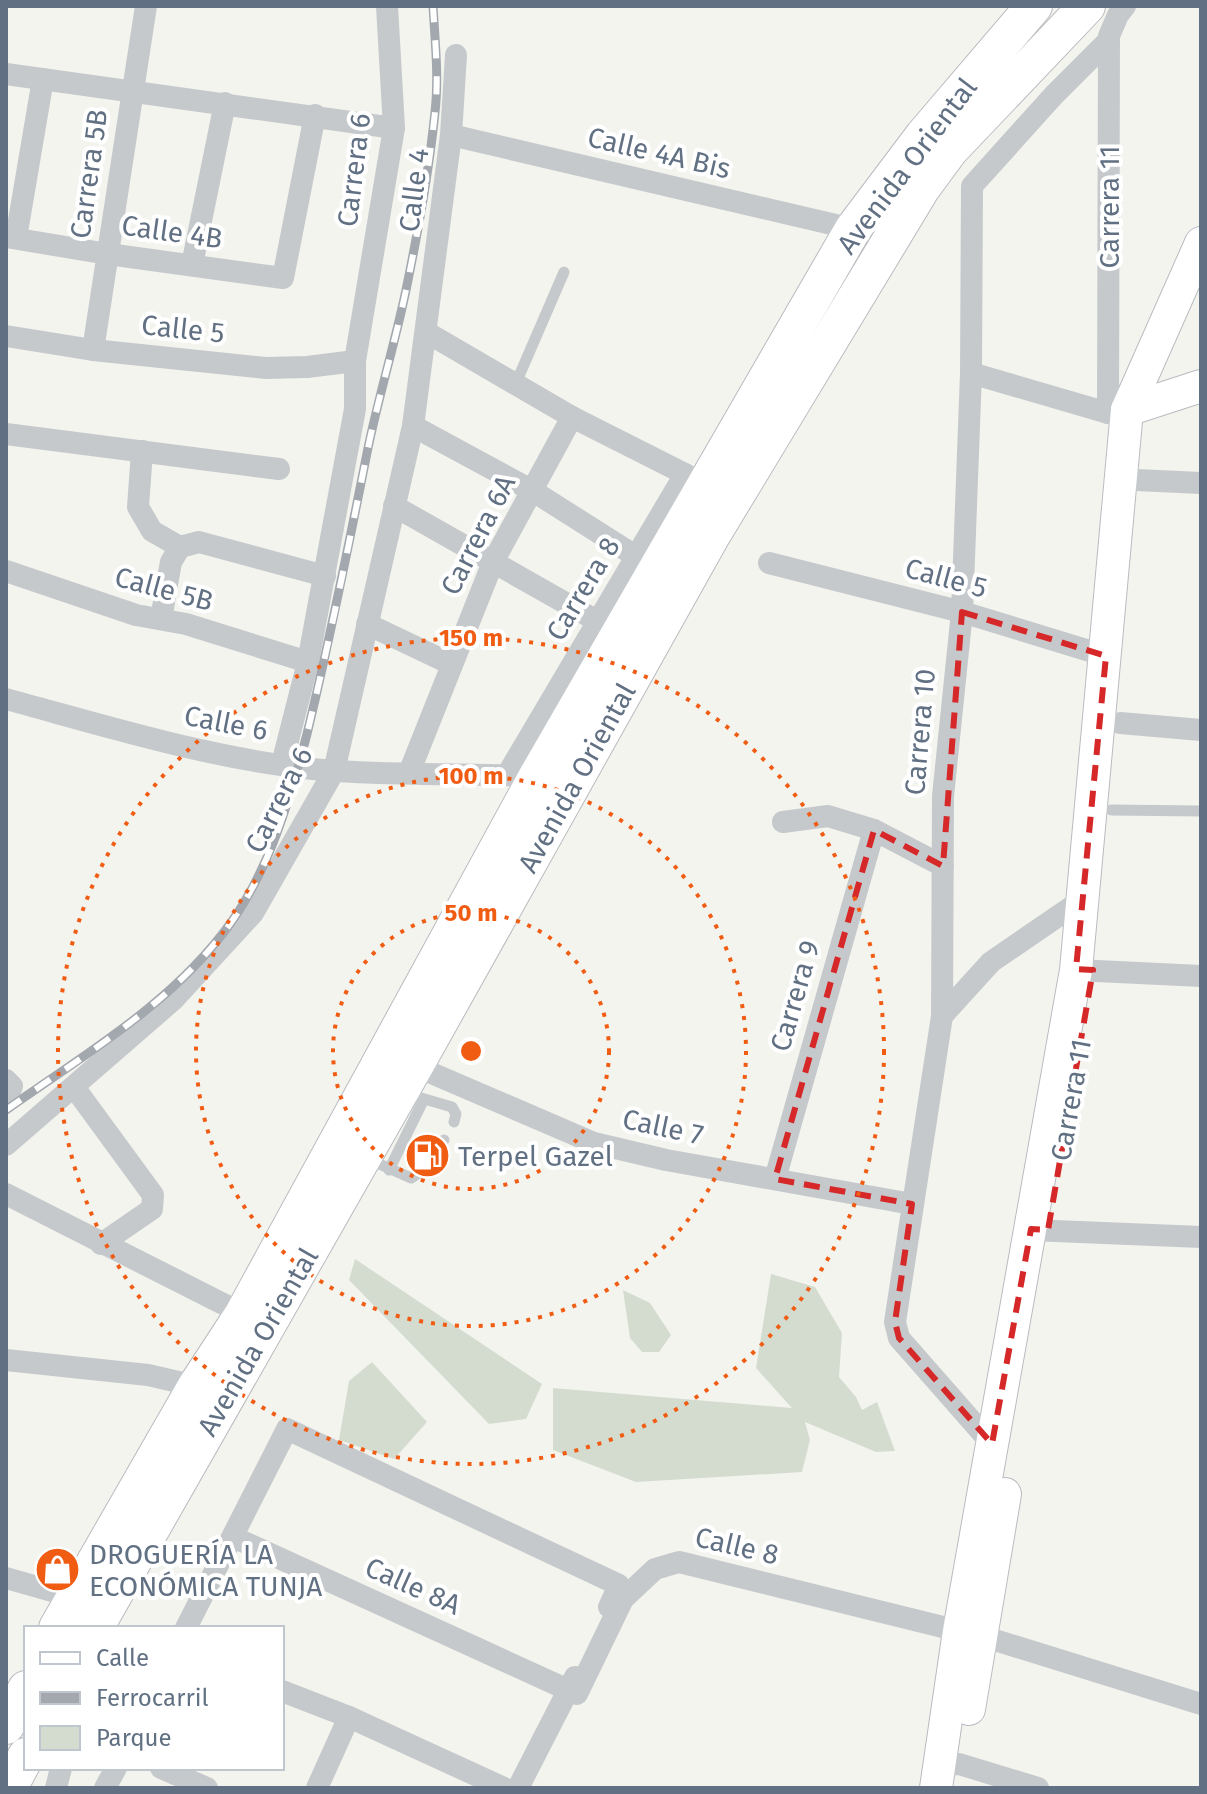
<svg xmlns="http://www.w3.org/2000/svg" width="1207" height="1794" font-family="'Fira Sans',sans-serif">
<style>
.green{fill:#d4dcd0}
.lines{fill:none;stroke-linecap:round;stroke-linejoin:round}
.secondary-casing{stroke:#b8bbc0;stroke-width:34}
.primary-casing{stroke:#b8bbbf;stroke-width:38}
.lane{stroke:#c6c9cc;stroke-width:11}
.street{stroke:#c6c9cc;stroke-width:22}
.secondary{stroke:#fff;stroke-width:32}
.primary{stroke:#fff;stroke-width:36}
.rail-casing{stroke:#a3a8af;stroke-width:9}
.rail{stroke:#fff;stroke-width:6;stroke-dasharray:18;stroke-linecap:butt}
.marked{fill:none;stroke:#d62828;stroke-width:6;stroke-dasharray:16 10;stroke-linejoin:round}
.ring{fill:none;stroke:#f15c13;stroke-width:4;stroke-dasharray:4 8}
.labels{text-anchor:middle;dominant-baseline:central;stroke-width:8;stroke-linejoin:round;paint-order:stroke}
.street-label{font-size:28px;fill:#617083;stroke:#fff}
.poi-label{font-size:28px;fill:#617083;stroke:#fff;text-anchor:start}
.centre{fill:#f15c13;stroke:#fff;stroke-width:4}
.ring-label{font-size:24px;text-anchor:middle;font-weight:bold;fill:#f15c13;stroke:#fff;stroke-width:8;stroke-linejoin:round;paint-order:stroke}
</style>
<rect width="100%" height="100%" fill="#f4f4ef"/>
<!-- green -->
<g class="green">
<path d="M355 1259 542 1384 526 1419 489 1424 349 1280Z"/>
<path d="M771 1274 815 1287 842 1333 839 1377 856 1397 862 1410 877 1402 895 1451 876 1452 805 1422 810 1440 802 1472 636 1482 553 1450V1388L792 1408 756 1368Z"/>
<path d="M623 1290 650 1303 671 1335 659 1352H642L630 1338Z"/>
<path d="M372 1362 427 1422 394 1459 339 1440 349 1381Z"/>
</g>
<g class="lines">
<defs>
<g id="secondary">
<path d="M1127 410 1201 386"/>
<path d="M969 1709 1005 1494"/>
<path d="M936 1788 959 1631 1076 970 1127 410 1201 243"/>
</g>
<g id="primary">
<path d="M57 1628 196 1386 243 1314 537 776 853 229 923 136 1034 6"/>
<path d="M95 1628 415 1066 711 537 922 188 950 150 1087 6"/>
<path d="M6 1726 26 1689"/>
<path d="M9 1788 26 1756"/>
</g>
</defs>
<!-- secondary casing -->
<use href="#secondary" class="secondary-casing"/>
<!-- primary casing -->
<use href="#primary" class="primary-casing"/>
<!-- lane -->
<g class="lane">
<path d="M516 383 564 272"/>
<path d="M1111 810 1201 811"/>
<path d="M421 1098 452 1107 456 1114 454 1122"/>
<path d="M436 1148 444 1140"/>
<path d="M368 1159 411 1178 425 1169"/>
<path d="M389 1170 424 1099"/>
</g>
<!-- street -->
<g class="street">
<path d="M6 74 394 128"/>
<path d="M451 135 853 229"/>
<path d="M6 237 108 254 283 278 315 115"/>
<path d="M16 238 43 79"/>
<path d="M192 265 225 103"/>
<path d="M426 332 572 417 685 474 698 482"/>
<path d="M6 336 93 350 266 368 307 367 355 361"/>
<path d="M93 350 146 6"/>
<path d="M971 373 1108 413 1122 411"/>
<path d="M1108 413 1109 36 1118 15 1125 6"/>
<path d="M413 426 533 491 637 557"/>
<path d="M6 434 279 469"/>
<path d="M142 451 138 507 152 531 180 547"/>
<path d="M1136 480 1201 483"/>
<path d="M394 506 599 622"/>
<path d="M180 547 199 542 325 576"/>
<path d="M769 563 962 612 1106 656"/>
<path d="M6 571 136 615 186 624 308 662"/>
<path d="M161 619 171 562 180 547"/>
<path d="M367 624 451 664"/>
<path d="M6 699C113 728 224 763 335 771 402 775 470 774 537 776"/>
<path d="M1120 723 1201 730"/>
<path d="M282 764 308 662 355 409V361L394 128 387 6"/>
<path d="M409 773 493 562 572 417"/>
<path d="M507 775 685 474"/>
<path d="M783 822 828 816 874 830 943 866"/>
<path d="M1076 970 1201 976"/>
<path d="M942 1016 991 962 1083 899"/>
<path d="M415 1066 594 1143 666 1160 912 1204"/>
<path d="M6 1080 12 1086 6 1102"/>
<path d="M74 1087 153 1195 152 1209 101 1244"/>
<path d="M6 1145 173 1000 253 913 334 771 413 426 451 135 456 55"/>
<path d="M775 1179 874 830"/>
<path d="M6 1194 243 1314"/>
<path d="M1031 1230 1201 1237"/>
<path d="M6 1360 148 1375 196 1386"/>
<path d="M992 1444 899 1338 895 1322 942 1016 943 796 962 612 971 373 972 186 1054 95 1109 40"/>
<path d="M233 1537 577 1694 623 1599 655 1569 679 1562 959 1631"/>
<path d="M6 1578 73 1597"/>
<path d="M186 1628 287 1429 619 1585 609 1607"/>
<path d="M982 1636 1201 1704"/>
<path d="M282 1691 349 1717 504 1788"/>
<path d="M940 1765 959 1764 1038 1788"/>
<path d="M161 1768 207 1788"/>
<path d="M56 1788 61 1768"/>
<path d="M105 1788 116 1768"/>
<path d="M317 1788 349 1717"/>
<path d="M518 1788 575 1677"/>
</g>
<!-- secondary -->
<use href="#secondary" class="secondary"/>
<!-- primary -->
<use href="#primary" class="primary"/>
<defs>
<path id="rail" d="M6 1110C85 1054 172 1004 230 924 270 868 290 799 307 734 330 639 349 544 368 448 379 395 395 343 406 290 418 232 429 171 435 112 439 77 435 41 433 6"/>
</defs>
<!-- rail casing -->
<use href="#rail" class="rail-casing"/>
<!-- rail -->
<use href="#rail" class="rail"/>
</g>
<!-- marked area -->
<path class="marked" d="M962 612 1106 656 1076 969 1093 970 1048 1230 1031 1229 992 1444 899 1338 895 1322 912 1204 775 1179 874 830 943 866Z"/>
<!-- distance rings -->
<g class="ring">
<circle cx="471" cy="1051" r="138"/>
<circle cx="471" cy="1051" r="275"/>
<circle cx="471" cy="1051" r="413"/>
</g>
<!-- icons -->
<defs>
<symbol id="fuel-disc" viewBox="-11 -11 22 22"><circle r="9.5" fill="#f15c13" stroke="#fff"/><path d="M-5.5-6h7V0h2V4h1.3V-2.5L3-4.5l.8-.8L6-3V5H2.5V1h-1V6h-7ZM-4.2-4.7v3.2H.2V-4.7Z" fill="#fff"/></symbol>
<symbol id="shop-disc" viewBox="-11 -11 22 22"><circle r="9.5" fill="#f15c13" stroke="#fff"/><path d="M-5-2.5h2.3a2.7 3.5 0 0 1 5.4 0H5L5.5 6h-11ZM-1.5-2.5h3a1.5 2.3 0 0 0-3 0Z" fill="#fff"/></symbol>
</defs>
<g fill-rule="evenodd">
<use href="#fuel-disc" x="402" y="1130" width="51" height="51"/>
<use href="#shop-disc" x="32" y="1544" width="51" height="51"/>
</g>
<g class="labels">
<!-- street labels -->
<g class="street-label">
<text transform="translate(659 153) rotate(13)">Calle 4A Bis</text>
<text transform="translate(907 166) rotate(-53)">Avenida Oriental</text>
<text transform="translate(354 170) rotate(-83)">Carrera 6</text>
<text transform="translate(89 174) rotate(-82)">Carrera 5B</text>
<text transform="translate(414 190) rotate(-83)">Calle 4</text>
<text transform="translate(1109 207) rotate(-90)">Carrera 11</text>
<text transform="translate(172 232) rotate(8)">Calle 4B</text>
<text transform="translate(183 329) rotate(6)">Calle 5</text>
<text transform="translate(478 535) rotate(-63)">Carrera 6A</text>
<text transform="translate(946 578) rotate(15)">Calle 5</text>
<text transform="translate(164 589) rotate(15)">Calle 5B</text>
<text transform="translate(583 589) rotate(-59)">Carrera 8</text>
<text transform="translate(226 723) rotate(11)">Calle 6</text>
<text transform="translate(920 732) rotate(-85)">Carrera 10</text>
<text transform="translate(577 778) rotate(-61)">Avenida Oriental</text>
<text transform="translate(279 800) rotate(-63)">Carrera 6</text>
<text transform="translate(795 996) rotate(-74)">Carrera 9</text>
<text transform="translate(1071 1100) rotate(-80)">Carrera 11</text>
<text transform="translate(663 1127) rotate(12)">Calle 7</text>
<text transform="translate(258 1342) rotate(-60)">Avenida Oriental</text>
<text transform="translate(737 1546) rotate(13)">Calle 8</text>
<text transform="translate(413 1586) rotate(24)">Calle 8A</text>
</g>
<!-- poi labels -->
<g class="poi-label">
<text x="458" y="1156">Terpel Gazel</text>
<text x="89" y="1554">DROGUERÍA LA<tspan x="89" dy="32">ECONÓMICA TUNJA</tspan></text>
</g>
</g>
<circle cx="471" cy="1051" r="12" class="centre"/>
<g class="ring-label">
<text x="471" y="646">150 m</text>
<text x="471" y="784">100 m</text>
<text x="471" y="921">50 m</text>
</g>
<!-- border -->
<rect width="1207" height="1794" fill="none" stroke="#617083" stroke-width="16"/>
<!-- legend -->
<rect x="24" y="1626" width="260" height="144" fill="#ffffff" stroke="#c0c6cd" stroke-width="2"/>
<rect x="40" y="1652" width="40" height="12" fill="#ffffff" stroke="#c0c6cd" stroke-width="2"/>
<text x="96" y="1666" font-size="24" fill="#617083">Calle</text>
<rect x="40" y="1692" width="40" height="12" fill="#a3a8af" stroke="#c0c6cd" stroke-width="2"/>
<text x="96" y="1706" font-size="24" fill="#617083">Ferrocarril</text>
<rect x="40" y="1726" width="40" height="24" fill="#d4dcd0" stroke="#c0c6cd" stroke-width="2"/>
<text x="96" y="1746" font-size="24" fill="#617083">Parque</text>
</svg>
